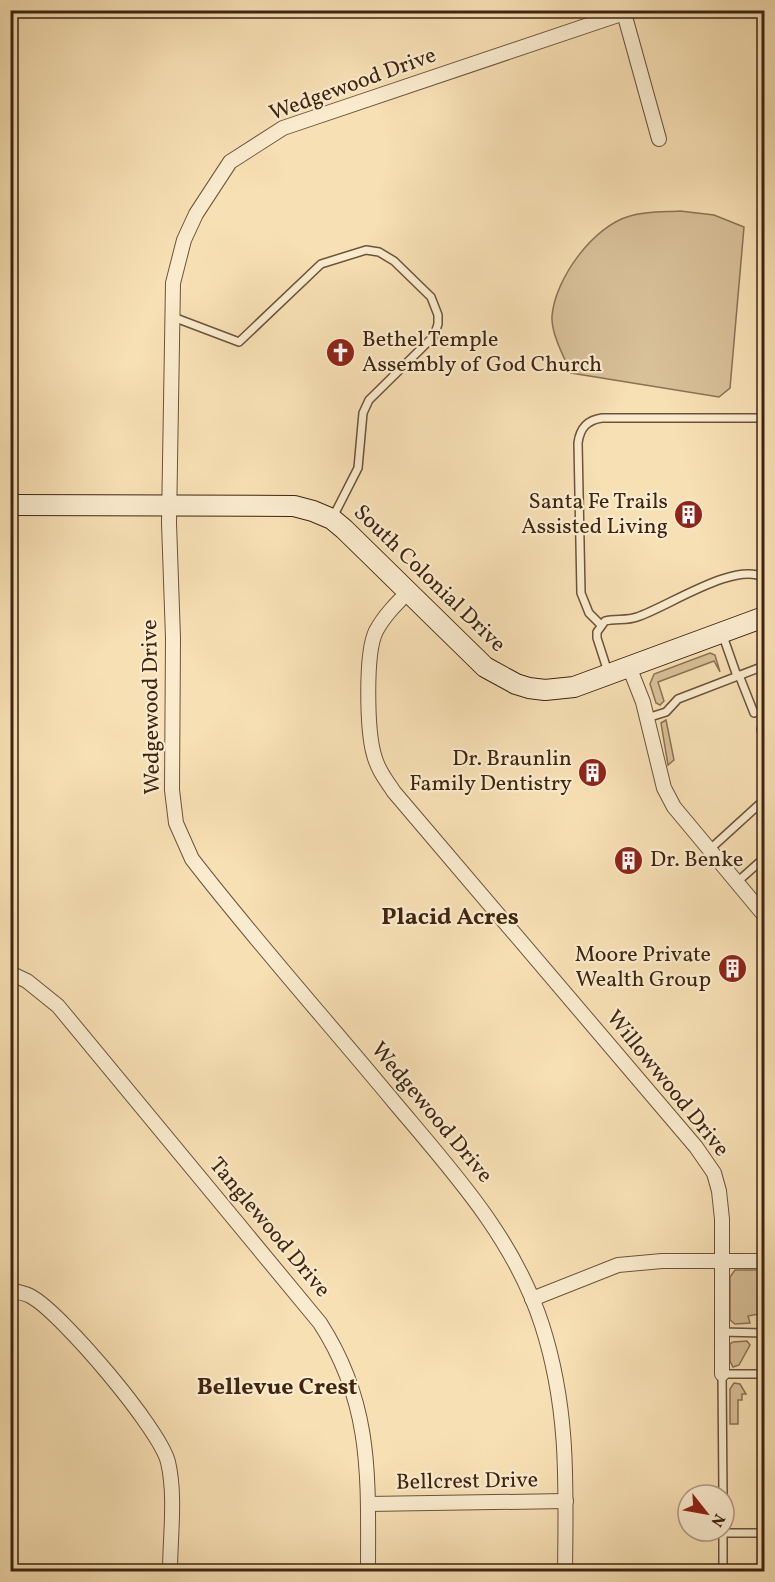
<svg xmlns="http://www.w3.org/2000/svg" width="775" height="1582" font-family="Vollkorn,serif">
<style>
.green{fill:#d8c098;stroke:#8b7254;stroke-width:1.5}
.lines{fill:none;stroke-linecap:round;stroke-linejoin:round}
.lane-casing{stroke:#6c533a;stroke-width:10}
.street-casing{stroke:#6c533a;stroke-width:16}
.secondary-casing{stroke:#3e2411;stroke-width:22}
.lane{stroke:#faebce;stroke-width:7}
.street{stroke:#faebce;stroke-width:14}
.secondary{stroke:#faebce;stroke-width:20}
.labels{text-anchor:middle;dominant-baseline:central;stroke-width:4.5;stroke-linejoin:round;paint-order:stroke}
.street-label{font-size:22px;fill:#3e2411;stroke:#faebce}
.poi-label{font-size:22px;fill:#3e2411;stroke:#faebce;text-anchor:end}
.neighbourhood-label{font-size:24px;font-weight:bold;fill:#3e2411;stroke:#faebce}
</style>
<rect width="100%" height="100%" fill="#f7e0b4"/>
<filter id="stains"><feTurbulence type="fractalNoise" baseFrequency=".00333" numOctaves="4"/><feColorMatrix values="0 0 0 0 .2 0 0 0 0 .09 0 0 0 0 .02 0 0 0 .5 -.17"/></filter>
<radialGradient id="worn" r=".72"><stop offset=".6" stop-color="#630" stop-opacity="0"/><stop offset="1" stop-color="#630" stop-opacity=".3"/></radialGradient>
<!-- green -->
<g class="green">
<path d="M680 211 714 215 744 227 730 388 719 397 571 373C564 357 551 334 552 316 555 279 593 226 630 216 646 211 664 212 680 211Z"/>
<path d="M710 653 715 655 720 672 714 661 658 682 664 701 660 705 656 703 650 684 654 674Z"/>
<path d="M666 720 674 760 668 765 661 723Z"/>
<path d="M735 1270H764V1313L748 1316 750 1323 735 1324 730 1320V1277Z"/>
<path d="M747 1341 750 1345 739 1365 733 1367 730 1361V1344L733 1342Z"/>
<path d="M734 1383 740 1384 746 1394H742V1400H738V1424H730V1389Z"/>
</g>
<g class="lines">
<defs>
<g id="lane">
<path d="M173 317 239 342 321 264 366 250 379 252 394 261 431 297 438 315V324L434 336 369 400 363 413 358 468 333 517"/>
<path d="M601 625 589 613 581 593 578 443C580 428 587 420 602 418H764"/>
<path d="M723 636 737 676"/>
<path d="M608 672 597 638V632L605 621C615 618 627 621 637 617 666 608 736 560 764 578"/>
<path d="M739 675 754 713"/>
<path d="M647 718 666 712 678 699 764 666"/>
<path d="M761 729 764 739"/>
<path d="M708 851 764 800"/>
<path d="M736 883 764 858"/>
<path d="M722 1332 764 1333"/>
<path d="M723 1495 722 1374H764"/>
<path d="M723 1531V1572"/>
<path d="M723 1533H764"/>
<path d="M723 1569H764"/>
</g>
<g id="street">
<path d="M624 13 659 139"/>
<path d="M408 592C396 604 384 616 376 631 365 653 367 731 374 755 378 770 386 780 394 792L696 1147 714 1173 719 1191 722 1219V1374"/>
<path d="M630 669 643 702 664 788 674 807 764 915"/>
<path d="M10 973 27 981 58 1006 320 1323C373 1405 368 1478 368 1572"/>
<path d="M10 1290C17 1292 26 1293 32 1297 62 1314 160 1429 168 1462 176 1496 170 1537 170 1572"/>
<path d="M532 1299 618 1265 662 1261H764"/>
<path d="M368 1504 566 1501"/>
<path d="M565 1572C566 1484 569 1409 542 1325 514 1238 453 1172 395 1103 328 1022 257 943 192 859L176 823 172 790 173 638 169 523 173 283 184 240 196 214 230 162 283 128 633 10"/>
</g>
<path id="secondary" d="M10 505 294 506 313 511 332 519 344 529 485 667 516 684 529 688 545 690 574 687 764 617"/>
</defs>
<!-- lane casing -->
<use href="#lane" class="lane-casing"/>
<!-- street casing -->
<use href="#street" class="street-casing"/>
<!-- secondary casing -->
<use href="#secondary" class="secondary-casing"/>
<!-- lane -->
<use href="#lane" class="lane"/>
<!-- street -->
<use href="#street" class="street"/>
<!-- secondary -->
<use href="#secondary" class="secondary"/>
</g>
<!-- icons -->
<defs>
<symbol id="church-disc" viewBox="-11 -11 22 22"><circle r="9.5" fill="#8f2418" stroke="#faebce"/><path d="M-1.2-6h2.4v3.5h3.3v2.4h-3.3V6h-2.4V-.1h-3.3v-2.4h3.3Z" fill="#fff"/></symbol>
<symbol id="building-disc" viewBox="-11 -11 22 22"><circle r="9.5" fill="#8f2418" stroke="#faebce"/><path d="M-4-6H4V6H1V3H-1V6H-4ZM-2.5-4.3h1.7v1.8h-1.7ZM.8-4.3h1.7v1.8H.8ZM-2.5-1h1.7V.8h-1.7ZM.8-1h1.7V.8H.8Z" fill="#fff"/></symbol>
</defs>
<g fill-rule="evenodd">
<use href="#church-disc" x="324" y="336" width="33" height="33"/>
<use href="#building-disc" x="672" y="498" width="33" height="33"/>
<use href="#building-disc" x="576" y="756" width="33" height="33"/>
<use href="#building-disc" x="612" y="844" width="33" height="33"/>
<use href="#building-disc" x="716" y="952" width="33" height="33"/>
</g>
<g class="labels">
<!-- street labels -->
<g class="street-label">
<text transform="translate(353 85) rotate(-20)">Wedgewood Drive</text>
<text transform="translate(429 579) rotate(44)">South Colonial Drive</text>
<text transform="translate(152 707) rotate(-91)">Wedgewood Drive</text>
<text transform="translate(667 1084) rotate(51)">Willowwood Drive</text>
<text transform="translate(431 1113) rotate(50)">Wedgewood Drive</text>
<text transform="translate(269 1228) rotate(50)">Tanglewood Drive</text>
<text transform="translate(467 1482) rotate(-1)">Bellcrest Drive</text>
</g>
<!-- poi labels -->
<g class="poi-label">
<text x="362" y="340" text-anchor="start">Bethel Temple<tspan x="362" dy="25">Assembly of God Church</tspan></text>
<text x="668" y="502">Santa Fe Trails<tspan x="668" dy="25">Assisted Living</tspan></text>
<text x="572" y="759">Dr. Braunlin<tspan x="572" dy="25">Family Dentistry</tspan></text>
<text x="650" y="860" text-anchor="start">Dr. Benke</text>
<text x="711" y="955">Moore Private<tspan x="711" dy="25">Wealth Group</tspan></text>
</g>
<!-- neighbourhood labels -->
<g class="neighbourhood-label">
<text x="450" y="918">Placid Acres</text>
<text x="277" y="1388">Bellevue Crest</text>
</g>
</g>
<!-- margin -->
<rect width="775" height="1582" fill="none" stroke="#f7e0b4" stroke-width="36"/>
<rect x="12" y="12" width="751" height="1558" fill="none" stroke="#3e2411" stroke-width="3"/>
<rect x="18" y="18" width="739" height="1546" fill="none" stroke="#3e2411" stroke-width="1.5"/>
<!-- north arrow -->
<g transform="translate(706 1513) rotate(121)"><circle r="28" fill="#faebce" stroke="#af9b82" stroke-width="1.5"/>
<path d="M0-4.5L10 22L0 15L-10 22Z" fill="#8f2418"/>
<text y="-9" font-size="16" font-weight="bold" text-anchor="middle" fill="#3e2411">N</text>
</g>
<rect width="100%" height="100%" filter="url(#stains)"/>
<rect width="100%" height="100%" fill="url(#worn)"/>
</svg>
